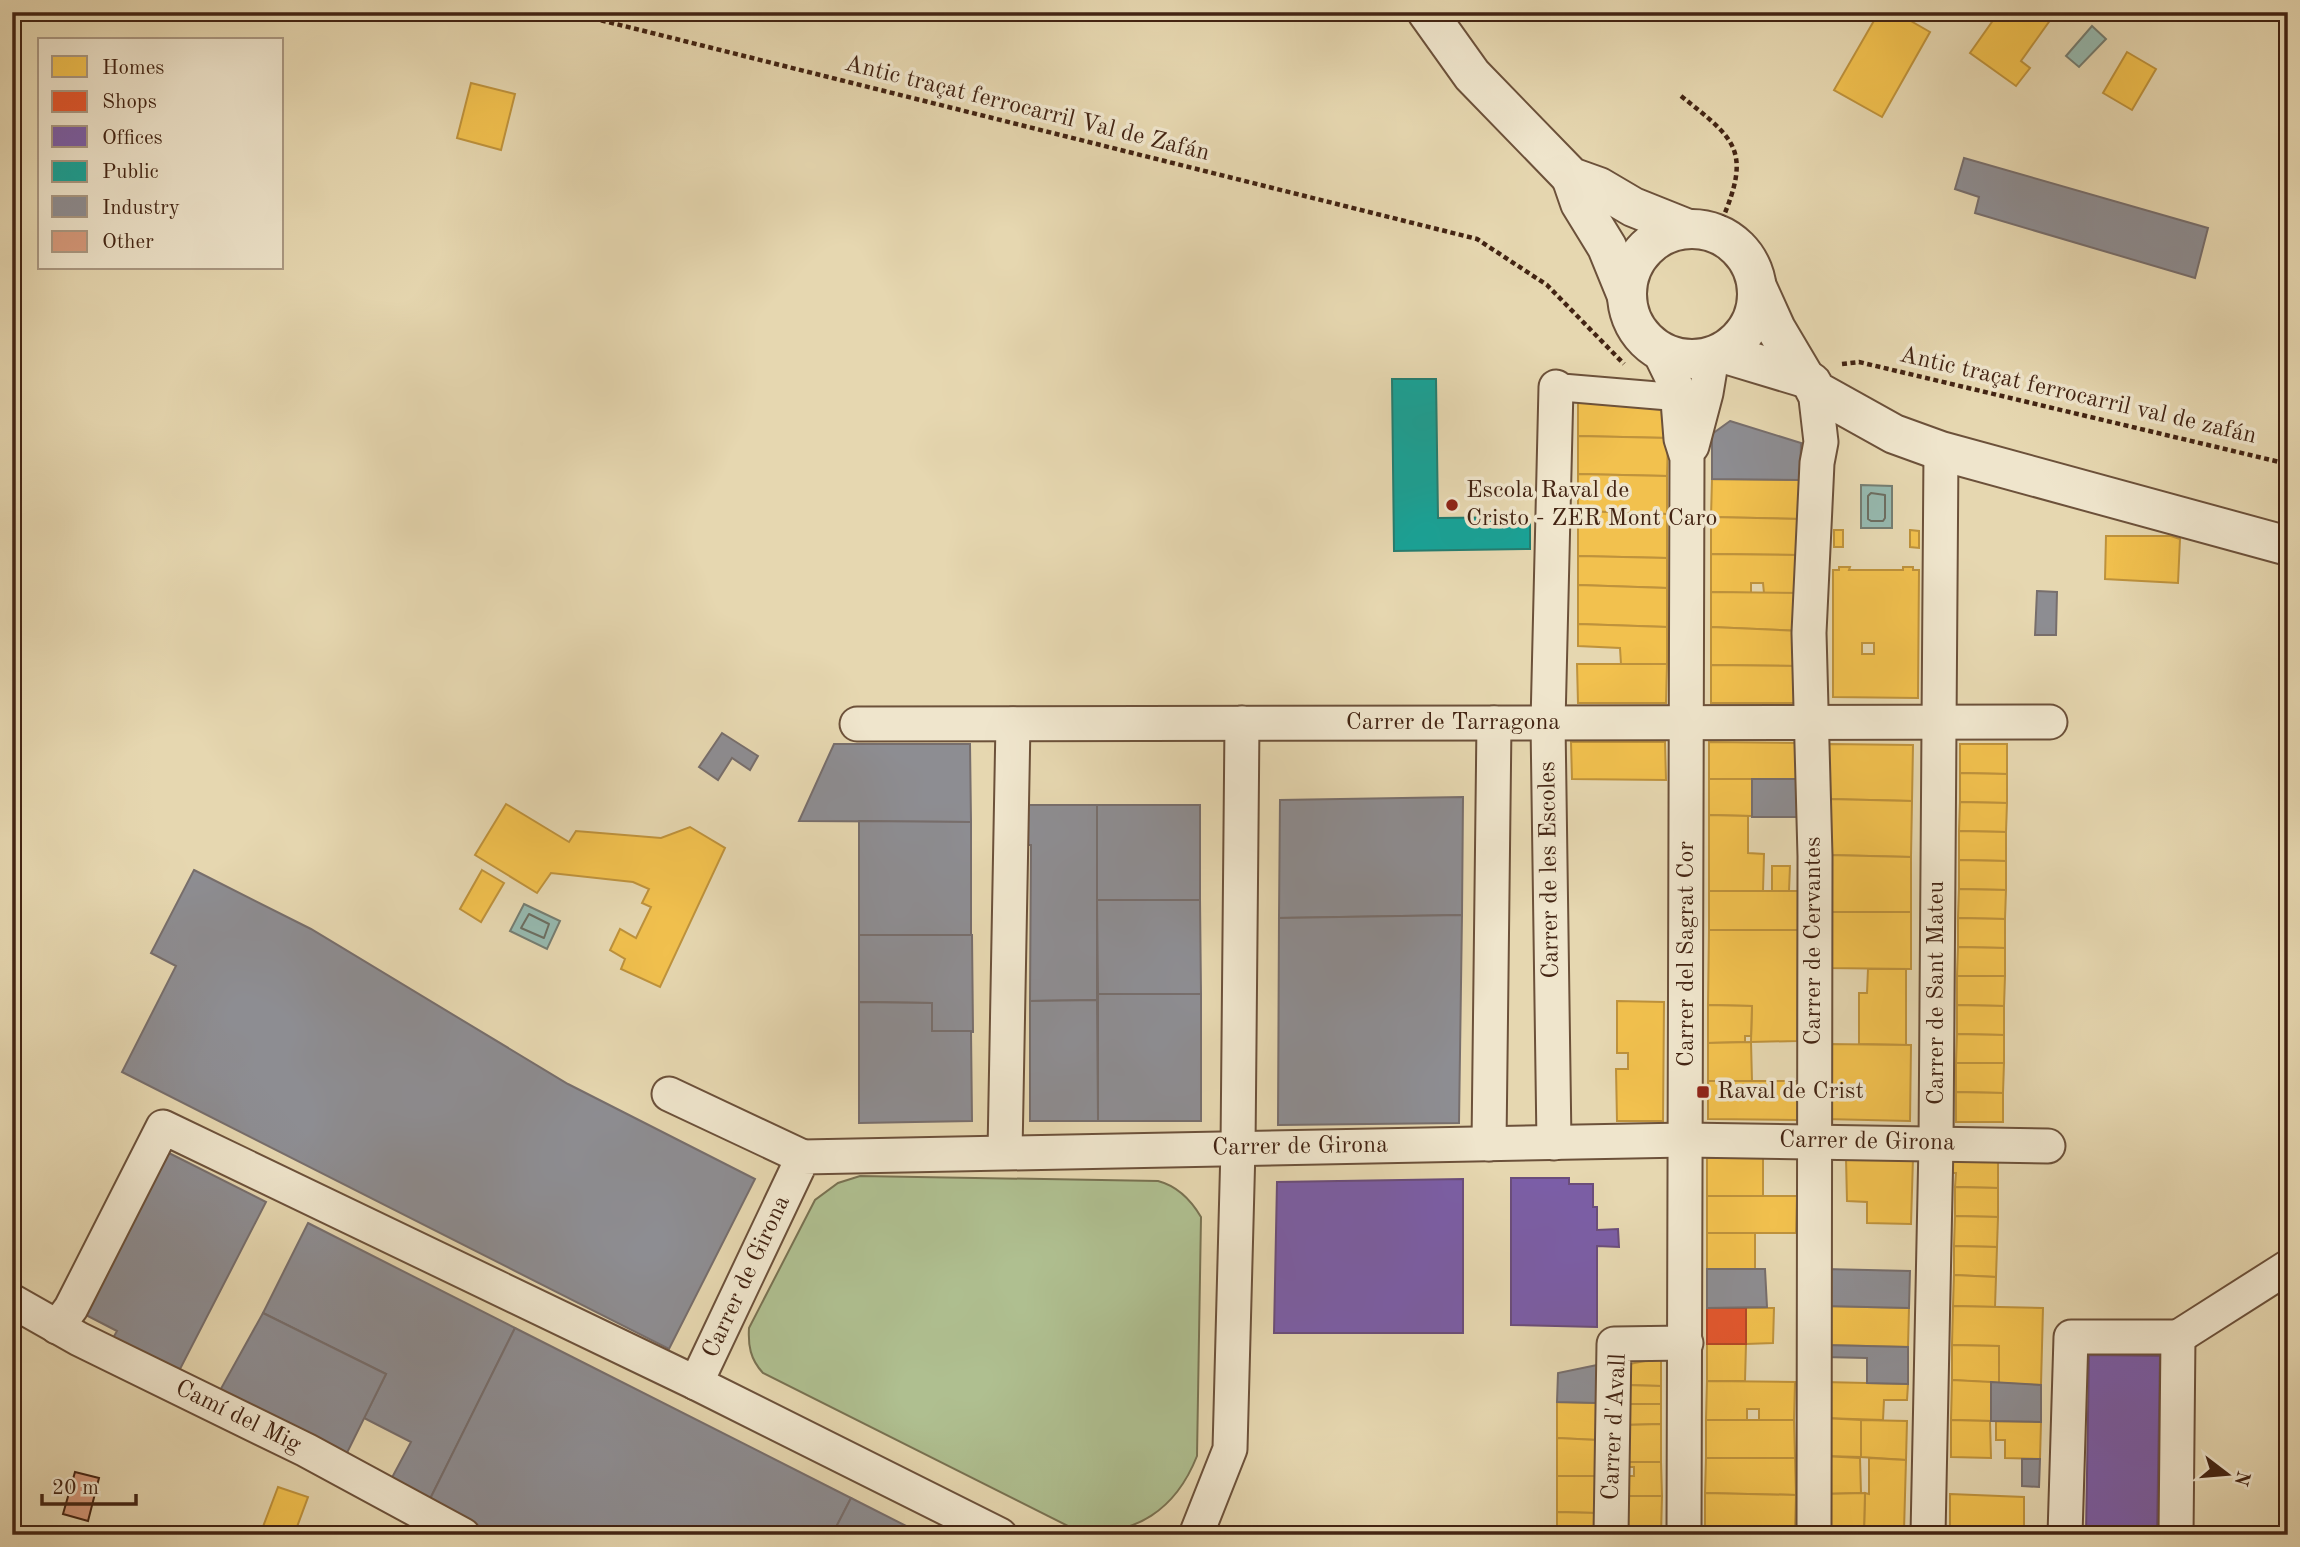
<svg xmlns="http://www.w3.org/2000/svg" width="2300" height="1547" font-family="'Old Standard TT',serif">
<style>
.green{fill:#afbf90;stroke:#797252;stroke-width:2}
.water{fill:#96b9af;stroke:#757d71;stroke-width:2}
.homes{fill:#f2c14e;stroke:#be923c;stroke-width:2;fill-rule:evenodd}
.shops{fill:#e4572e;stroke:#b44826;stroke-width:2}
.offices{fill:#7b5ea7;stroke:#6a4d7b;stroke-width:2}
.public{fill:#17a398;stroke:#247d70;stroke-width:2}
.industry{fill:#8d8d92;stroke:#776e6c;stroke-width:2}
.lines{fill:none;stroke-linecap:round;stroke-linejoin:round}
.shore{stroke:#6c6e61;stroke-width:2}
.building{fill:#d79a7c;stroke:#432413;stroke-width:2}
.pedestrian-casing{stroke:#6c513a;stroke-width:30}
.minor-casing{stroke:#6c513a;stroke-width:37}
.tertiary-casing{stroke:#6c513a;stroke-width:42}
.path{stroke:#432413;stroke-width:4.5;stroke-dasharray:5 3.5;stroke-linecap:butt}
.pedestrian{stroke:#efe5cc;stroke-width:26}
.minor{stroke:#efe5cc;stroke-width:33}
.tertiary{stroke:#efe5cc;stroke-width:38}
.poi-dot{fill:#8f2418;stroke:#efe5cc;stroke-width:2.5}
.labels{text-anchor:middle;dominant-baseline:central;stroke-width:7;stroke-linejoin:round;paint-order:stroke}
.street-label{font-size:24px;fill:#432413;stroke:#efe5cc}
.poi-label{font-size:24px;fill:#432413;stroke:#efe5cc;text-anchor:start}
</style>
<rect width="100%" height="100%" fill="#e6d7b0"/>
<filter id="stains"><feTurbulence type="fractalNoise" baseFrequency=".00286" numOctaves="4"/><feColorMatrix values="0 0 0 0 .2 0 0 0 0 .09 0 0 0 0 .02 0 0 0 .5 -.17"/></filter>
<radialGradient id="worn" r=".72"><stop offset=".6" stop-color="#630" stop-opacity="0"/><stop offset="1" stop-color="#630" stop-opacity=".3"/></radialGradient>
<!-- green -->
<path class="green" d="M860 1176 1158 1181C1177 1186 1191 1200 1201 1217L1197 1456C1176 1509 1136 1537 1078 1531L763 1373C750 1359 748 1345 749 1328L815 1200 838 1183Z"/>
<!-- water -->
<g class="water">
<path d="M2092 26 2106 39 2079 67 2066 56Z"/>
<path d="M1861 485 1892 486V528H1861Z"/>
<path d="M524 904 560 921 547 949 510 931Z"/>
</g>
<!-- homes -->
<g class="homes">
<path d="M1879 12H1895L1930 32 1882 117 1834 90Z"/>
<path d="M1999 12H2056L2021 61 2030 68 2016 86 1970 53Z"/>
<path d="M2127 52 2156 69 2132 110 2103 93Z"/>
<path d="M471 83 515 94 501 150 457 138Z"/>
<path d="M1578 399 1668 400V438L1578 436Z"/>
<path d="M1578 436 1668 438 1667 476 1578 474Z"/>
<path d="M1578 474 1667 476V514L1578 511Z"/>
<path d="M1712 479 1800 480V519L1711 517Z"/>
<path d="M1578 511 1667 514V558L1578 556Z"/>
<path d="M1711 517 1800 519V555L1711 554Z"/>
<rect x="1834" y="530" width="9" height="17"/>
<path d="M1910 530 1919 531V548L1910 547Z"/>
<path d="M2106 536H2171L2180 539 2178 583 2105 579Z"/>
<path d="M1711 554 1800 555V593H1764L1763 583H1751V593L1711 592Z"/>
<path d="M1578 556 1667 558V588L1578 585Z"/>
<path d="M1839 567H1850L1849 570H1903V567H1913V570H1919L1918 698 1833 697V570H1839ZM1862 643H1874V654H1862Z"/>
<path d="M1578 585 1667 588V627L1578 624Z"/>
<path d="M1711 592 1800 593V631L1711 627Z"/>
<path d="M1578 624 1667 627V664H1621L1620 648 1578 646Z"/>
<path d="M1711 627 1800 631 1799 666 1711 665Z"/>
<path d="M1577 664H1667L1666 703H1578Z"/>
<path d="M1711 665 1799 666V703H1711Z"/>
<path d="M1571 742H1665L1666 780 1572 779Z"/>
<path d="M1709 742 1799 743V779H1709Z"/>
<path d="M1828 744 1913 745 1912 801 1828 799Z"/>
<path d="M1960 744H2007V774L1960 773Z"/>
<path d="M1960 773 2007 774V803L1960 802Z"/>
<path d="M1709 779H1752V816L1709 815Z"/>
<path d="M1828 799 1912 801 1911 857 1828 855Z"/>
<path d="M1960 802 2007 803 2006 832 1959 831Z"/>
<path d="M506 804 569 842 576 831 661 838 690 827 725 848 660 987 621 969 625 959 610 950 620 929 636 938 651 907 642 903 649 889 633 882 551 873 537 893 475 855Z"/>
<path d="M1709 815 1748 816V853L1764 854 1763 891H1709Z"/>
<path d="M1959 831 2006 832V861L1959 860Z"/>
<path d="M1828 855 1911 857V912H1827Z"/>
<path d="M1959 860 2006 861V890L1959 889Z"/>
<path d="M1772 866H1790L1789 891H1772Z"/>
<path d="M482 870 504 883 481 922 460 909Z"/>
<path d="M1959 889 2006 890 2005 919 1958 918Z"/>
<rect x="1709" y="891" width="89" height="39"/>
<path d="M1827 912H1911V969L1827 968Z"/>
<path d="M1958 918 2005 919V948L1958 947Z"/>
<path d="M1709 930H1798L1797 1041 1751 1042 1752 1006 1708 1005Z"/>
<path d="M1958 947 2005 948V976H1957Z"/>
<path d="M1868 969H1906V1045L1859 1044V993H1867Z"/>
<path d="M1957 976H2005L2004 1006 1957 1005Z"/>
<path d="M1617 1001 1664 1002 1663 1121H1617L1616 1069H1628V1053H1617Z"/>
<path d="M1708 1005 1752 1006 1751 1036H1745V1042L1708 1043Z"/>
<path d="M1957 1005 2004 1006V1035L1957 1034Z"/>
<path d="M1957 1034 2004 1035V1063H1956Z"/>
<path d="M1751 1042 1752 1081H1708V1043Z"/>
<path d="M1826 1044 1911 1045 1910 1121 1825 1119Z"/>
<path d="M1956 1063H2004L2003 1093 1956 1092Z"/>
<path d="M1708 1081H1797V1120L1708 1119Z"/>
<path d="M1956 1092 2003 1093V1122H1956Z"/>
<rect x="1707" y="1158" width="56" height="38"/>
<path d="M1846 1158H1913L1911 1224 1867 1223V1202L1847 1201Z"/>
<path d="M1952 1159 1998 1160V1188L1955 1187 1956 1173H1951Z"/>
<path d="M1955 1187 1998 1188V1217L1955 1216Z"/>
<path d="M1707 1196H1797L1796 1233H1707Z"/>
<path d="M1955 1216 1998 1217 1997 1247 1954 1246Z"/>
<rect x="1707" y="1233" width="48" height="36"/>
<path d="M1954 1246 1997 1247 1996 1277 1954 1275Z"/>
<path d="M1954 1275 1996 1277 1995 1307 1953 1306Z"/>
<path d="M1824 1306 1909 1308 1908 1347 1824 1345Z"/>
<path d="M1953 1306 2043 1308 2041 1385 1999 1383V1346L1952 1345Z"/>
<path d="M1746 1308H1774L1773 1343 1746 1344Z"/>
<path d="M1707 1344H1746L1745 1381H1707Z"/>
<path d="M1952 1345 1999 1346V1383L1952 1380Z"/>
<path d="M1661 1358V1386L1624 1385V1365Z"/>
<path d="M1952 1380 1991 1382V1421L1951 1420Z"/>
<path d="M1707 1381 1795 1382 1794 1420H1759V1409H1747V1420H1706Z"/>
<path d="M1824 1382 1908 1384 1907 1400H1884L1883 1420 1823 1418Z"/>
<path d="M1624 1385 1661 1386V1404H1624Z"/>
<path d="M1557 1402 1597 1403V1440L1557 1438Z"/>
<path d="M1624 1404H1661V1424L1624 1425Z"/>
<path d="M1823 1418 1861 1420V1457L1823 1456Z"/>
<path d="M1706 1420H1794L1795 1458H1706Z"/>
<path d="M1861 1420 1907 1421 1906 1460 1861 1457Z"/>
<path d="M1951 1420 1990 1421 1991 1458 1951 1457Z"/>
<path d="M1996 1421 2041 1422 2040 1459 2005 1458V1440H1996Z"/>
<path d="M1661 1424V1462H1624V1425Z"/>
<path d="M1557 1438 1597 1440 1596 1476H1557Z"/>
<path d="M1823 1456 1860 1458 1861 1493 1822 1494Z"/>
<path d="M1706 1458H1795L1796 1495 1705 1493Z"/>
<path d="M1869 1458 1906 1460 1904 1531 1864 1530 1865 1493 1869 1494Z"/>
<path d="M1624 1462H1661L1662 1496H1624V1476H1634V1467H1624Z"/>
<path d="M1557 1476H1596V1513L1557 1512Z"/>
<path d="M278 1487 308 1497 294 1535H268L261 1532Z"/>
<path d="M1705 1493 1796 1495 1795 1529 1705 1528Z"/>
<path d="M1865 1493 1864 1530 1822 1529V1494Z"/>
<path d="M1950 1494 2024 1497V1533L1950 1531Z"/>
<path d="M1624 1496H1662L1661 1535H1624Z"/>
<path d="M1557 1512 1596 1513V1535H1557Z"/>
</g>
<!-- shops -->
<g class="shops">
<rect x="1707" y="1308" width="39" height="36"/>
<path d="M1705 1528 1795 1529V1535H1705Z"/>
</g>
<!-- offices -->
<g class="offices">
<path d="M1511 1178H1569V1184H1593V1207H1597V1230L1618 1229 1619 1247 1597 1246V1327L1511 1325Z"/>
<path d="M1463 1179V1333H1274L1277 1182Z"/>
<path d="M2089 1355 2160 1356 2157 1535 2086 1534Z"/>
</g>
<!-- public -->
<path class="public" d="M1392 379H1436L1438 518 1530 517V549L1394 551Z"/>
<!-- industry -->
<g class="industry">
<path d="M1964 158 2208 228 2195 278 1975 213 1979 197 1955 189Z"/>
<path d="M1730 421 1801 443 1800 480 1712 479V434Z"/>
<path d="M2037 591 2057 592 2056 635H2035Z"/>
<path d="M722 733 758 756 750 770 732 758 718 780 699 767Z"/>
<path d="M834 744H970L971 822 799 821Z"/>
<rect x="1752" y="779" width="47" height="38"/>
<path d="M1463 797 1462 915 1279 918 1280 800Z"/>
<path d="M1027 805H1097V1000L1030 1001 1031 845H1027Z"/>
<rect x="1097" y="805" width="103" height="95"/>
<path d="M859 821 971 822V935H859Z"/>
<path d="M194 870 311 929 568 1084 755 1179 669 1349 122 1072 176 966 151 953Z"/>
<path d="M1097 900H1200L1201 994H1098Z"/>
<path d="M1462 915 1459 1123 1278 1125 1279 918Z"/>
<path d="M859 935H972L973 1032 932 1031V1003L859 1002Z"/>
<rect x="1098" y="994" width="103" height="127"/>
<path d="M1097 1000 1098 1121H1030V1001Z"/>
<path d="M859 1002 932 1003V1031H971L972 1121 859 1123Z"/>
<path d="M165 1151 266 1202 178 1373 113 1338 117 1331 82 1313Z"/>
<path d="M308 1223 515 1328 427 1505 388 1485 411 1442 364 1418 386 1374 263 1313Z"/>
<path d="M1707 1269H1765L1767 1307 1707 1308Z"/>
<path d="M1825 1269 1910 1271 1909 1308 1824 1306Z"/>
<path d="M263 1313 386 1374 343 1461 218 1394Z"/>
<path d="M515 1328 851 1498 832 1535H485L427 1505Z"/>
<path d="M1824 1345 1908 1347V1384L1867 1383V1358L1824 1357Z"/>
<path d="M1597 1365V1403L1557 1402 1558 1373Z"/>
<path d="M1991 1382 2041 1385V1422L1991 1421Z"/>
<path d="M2022 1459H2040L2039 1487 2022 1486Z"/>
<path d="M851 1498 924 1535H832Z"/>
</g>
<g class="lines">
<!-- shore -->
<g class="shore">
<path d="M1871 493 1885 495V518L1883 521H1871L1868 519V496Z"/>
<path d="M529 914 549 924 544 938 521 928Z"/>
</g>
</g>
<!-- building -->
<path class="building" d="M75 1472 99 1478 88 1521 63 1514Z"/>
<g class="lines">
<defs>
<path id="pedestrian" d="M1556 387 1663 396"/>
<g id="minor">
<path d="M1659 351 1677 388 1681 439 1687 458 1684 1535"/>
<path d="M1692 446 1706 393 1712 357"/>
<path d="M857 724 2050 722"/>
<path d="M669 1094 803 1157"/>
<path d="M1554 1143 1548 723 1556 387"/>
<path d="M1489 1144 1494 723"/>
<path d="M1005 1152 1013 724"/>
<path d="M12 1301 79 1339 306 1450 463 1535"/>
<path d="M57 1327 71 1308 163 1127 696 1383 1000 1535"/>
<path d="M2178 1337 2288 1267"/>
<path d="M696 1383 803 1157 1686 1140 2048 1146"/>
<path d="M1196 1535 1230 1449 1238 1148 1242 723"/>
<path d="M1611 1535 1614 1344 1686 1343"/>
<path d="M1814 1535 1815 856 1809 633 1817 463 1821 442 1815 390"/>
<path d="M1928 1535 1936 1144 1941 451"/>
<path d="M2065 1535 2071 1337H2178"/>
<path d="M2176 1535 2178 1337"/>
</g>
<g id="tertiary">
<path d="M1427 12 1472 75 1571 177 1599 187 1633 207 1688 229"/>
<path d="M1571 177 1580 203 1607 247 1627 296"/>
<circle cx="1692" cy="294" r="65"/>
<path d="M1757 287 1776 329 1805 378 1812 383 1815 390 1894 434 1941 451 2288 546"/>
<path d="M1722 353 1805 378"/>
</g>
</defs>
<!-- pedestrian casing -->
<use href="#pedestrian" class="pedestrian-casing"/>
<!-- minor casing -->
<use href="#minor" class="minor-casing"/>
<!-- tertiary casing -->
<use href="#tertiary" class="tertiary-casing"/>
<!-- path -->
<g class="path">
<path d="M568 12 1477 239 1547 285 1624 364"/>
<path d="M1681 96C1735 139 1752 150 1722 220"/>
<path d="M1842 364 1859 362 2288 464"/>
</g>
<!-- pedestrian -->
<use href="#pedestrian" class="pedestrian"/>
<!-- minor -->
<use href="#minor" class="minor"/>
<!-- tertiary -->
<use href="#tertiary" class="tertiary"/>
</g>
<!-- markers -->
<g class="poi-dot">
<circle cx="1452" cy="505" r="7"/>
<rect x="1696" y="1085" width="14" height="14" rx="3.5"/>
</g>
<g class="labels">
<!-- street labels -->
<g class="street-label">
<text transform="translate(1027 109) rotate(14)">Antic traçat ferrocarril Val de Zafán</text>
<text transform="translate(2078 396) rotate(13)">Antic traçat ferrocarril val de zafán</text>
<text x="1453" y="723">Carrer de Tarragona</text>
<text transform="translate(1550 870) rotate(-91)">Carrer de les Escoles</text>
<text transform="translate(1814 941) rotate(-90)">Carrer de Cervantes</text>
<text transform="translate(1687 954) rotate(-90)">Carrer del Sagrat Cor</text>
<text transform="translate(1937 993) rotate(-90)">Carrer de Sant Mateu</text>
<text transform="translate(1867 1142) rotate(1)">Carrer de Girona</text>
<text transform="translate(1300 1147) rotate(-1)">Carrer de Girona</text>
<text transform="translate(747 1277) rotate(-65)">Carrer de Girona</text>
<text transform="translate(238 1417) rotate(26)">Camí del Mig</text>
<text transform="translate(1615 1427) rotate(-87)">Carrer d'Avall</text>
</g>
<!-- poi labels -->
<g class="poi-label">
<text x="1466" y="491">Escola Raval de<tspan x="1466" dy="28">Cristo - ZER Mont Caro</tspan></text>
<text x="1717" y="1092">Raval de Crist</text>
</g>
</g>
<!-- margin -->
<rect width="2300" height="1547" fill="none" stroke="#e6d7b0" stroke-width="42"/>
<rect x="14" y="14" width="2272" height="1519" fill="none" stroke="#432413" stroke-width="3.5"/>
<rect x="21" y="21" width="2258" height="1505" fill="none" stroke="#432413" stroke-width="2"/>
<!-- legend -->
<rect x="38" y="38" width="245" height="231" fill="#efe5cc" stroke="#aa9882" stroke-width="2"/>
<rect x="52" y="56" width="35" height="21" fill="#f2c14e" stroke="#aa9882" stroke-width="2"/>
<text x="102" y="74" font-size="21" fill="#432413">Homes</text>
<rect x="52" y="91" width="35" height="21" fill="#e4572e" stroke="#aa9882" stroke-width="2"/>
<text x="102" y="108" font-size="21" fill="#432413">Shops</text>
<rect x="52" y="126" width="35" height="21" fill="#7b5ea7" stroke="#aa9882" stroke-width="2"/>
<text x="102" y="144" font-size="21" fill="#432413">Offices</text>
<rect x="52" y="161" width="35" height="21" fill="#17a398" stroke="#aa9882" stroke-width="2"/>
<text x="102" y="178" font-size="21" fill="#432413">Public</text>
<rect x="52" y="196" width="35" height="21" fill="#8d8d92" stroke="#aa9882" stroke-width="2"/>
<text x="102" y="214" font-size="21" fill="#432413">Industry</text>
<rect x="52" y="231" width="35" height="21" fill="#d79a7c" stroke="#aa9882" stroke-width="2"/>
<text x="102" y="248" font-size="21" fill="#432413">Other</text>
<!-- north arrow -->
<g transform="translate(2227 1474) rotate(106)" stroke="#efe5cc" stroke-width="5" paint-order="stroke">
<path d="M0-5L12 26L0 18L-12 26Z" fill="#432413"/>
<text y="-10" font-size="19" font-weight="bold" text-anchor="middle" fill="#432413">N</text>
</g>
<!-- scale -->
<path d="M42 1494v10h94v-10" fill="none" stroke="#432413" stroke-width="3.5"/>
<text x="52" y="1494" font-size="21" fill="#432413" stroke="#efe5cc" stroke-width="5" paint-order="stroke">20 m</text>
<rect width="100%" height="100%" filter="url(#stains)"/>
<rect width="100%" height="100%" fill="url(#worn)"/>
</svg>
